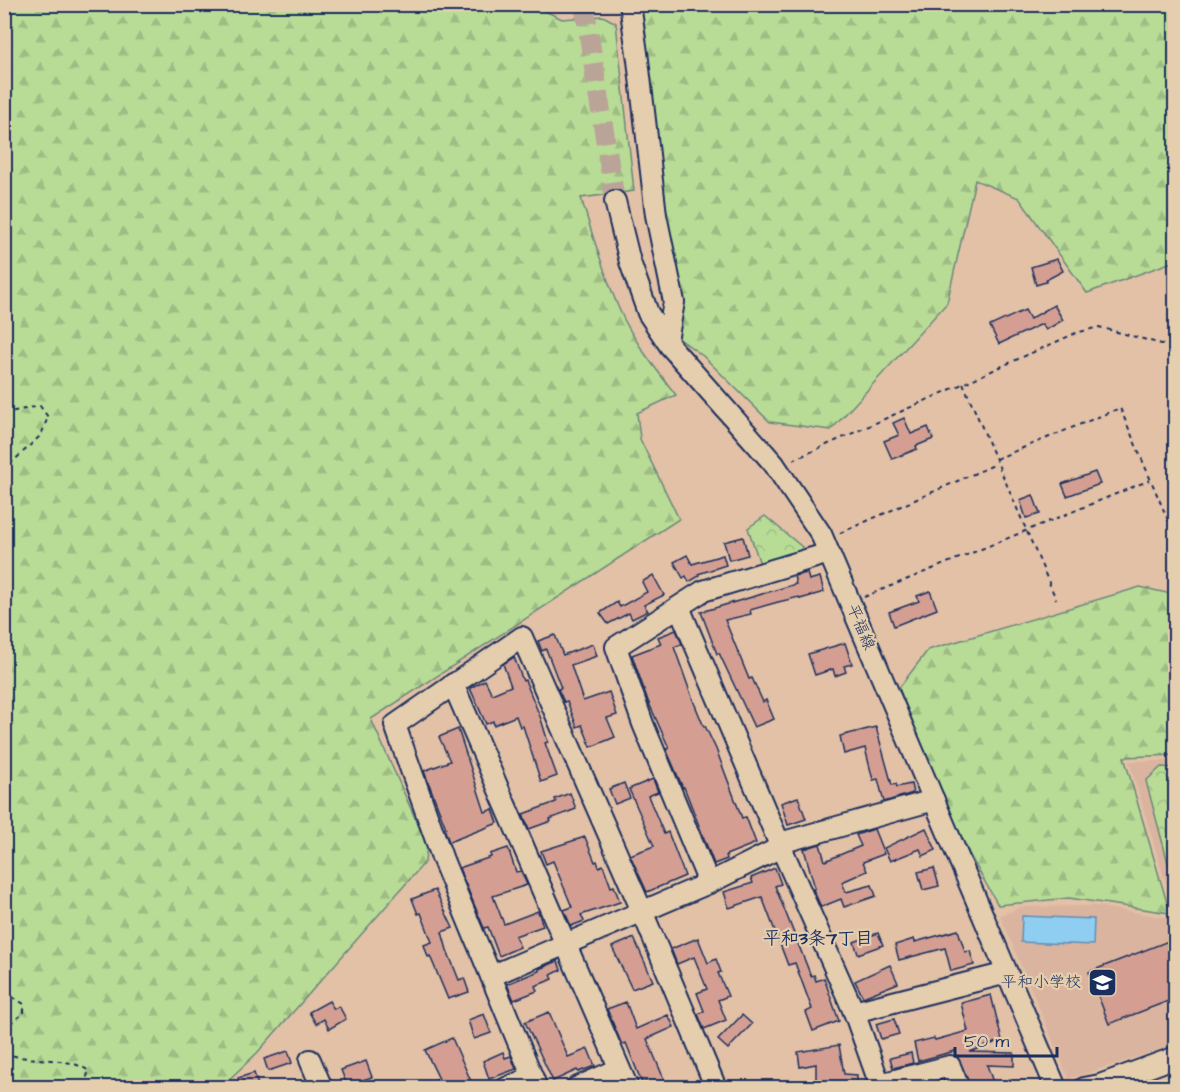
<svg xmlns="http://www.w3.org/2000/svg" width="1180" height="1092" font-family="'Architects Daughter','Klee One',sans-serif">
<style>
.built{fill:#dab49f}
.forest{fill:url(#forest-firs);stroke:#6a867a;stroke-width:1.5}
.park{fill:url(#park-crowns);stroke:#6a867a;stroke-width:1.5}
.water{fill:#90cef1;stroke:#618eb6;stroke-width:1.5}
.building{fill:#d49f92;stroke:#1b2f5e;stroke-width:1.5}
.lines{fill:none;stroke-linecap:round;stroke-linejoin:round}
.minor-tunnel{stroke:#baa498;stroke-width:20;stroke-dasharray:20 10;stroke-linecap:butt}
.minor-casing{stroke:#1b2f5e;stroke-width:24}
.path{stroke:#1b2f5e;stroke-width:2;stroke-dasharray:4.5 4.5;stroke-linecap:butt}
.minor{stroke:#e5ceae;stroke-width:20}
.labels{text-anchor:middle;dominant-baseline:central;stroke-width:4.5;stroke-linejoin:round;paint-order:stroke}
.street-label{font-size:16px;fill:#1b2f5e;stroke:#e5ceae}
.poi-label{font-size:16px;fill:#1b2f5e;stroke:#e5ceae;text-anchor:end}
.neighbourhood-label{font-size:18px;font-weight:bold;fill:#1b2f5e;stroke:#e5ceae}
</style>
<defs>
<pattern id="forest-firs" width="22" height="20" patternUnits="userSpaceOnUse" patternTransform="scale(1.5)"><rect width="22" height="20" fill="#b8dc96"/><path d="M5 1l3.5 6h-7zM16 11l3.5 6h-7z" fill="#9ebd84"/></pattern>
<pattern id="park-crowns" width="20" height="18" patternUnits="userSpaceOnUse" patternTransform="scale(1.5)"><rect width="20" height="18" fill="#b8dc96"/><path d="M2 6a3 3 0 1 1 6 0M12 15a3 3 0 1 1 6 0" fill="none" stroke="#9ebd84"/></pattern>
</defs>
<rect width="100%" height="100%" fill="#e2c1a6"/>
<filter id="ink" filterUnits="userSpaceOnUse"><feTurbulence type="fractalNoise" baseFrequency=".0167" numOctaves="2"/><feDisplacementMap in="SourceGraphic" scale="12" xChannelSelector="R" yChannelSelector="G"/><feConvolveMatrix kernelMatrix="1 2 1 2 8 2 1 2 1" color-interpolation-filters="sRGB"/></filter>
<g filter="url(#ink)">
<!-- built -->
<g class="built">
<path d="M1129 761H1175V914Z"/>
<path d="M1095 906 1175 919V1045L1069 1079 1000 916 1021 907Z"/>
</g>
<!-- forest -->
<g class="forest">
<path d="M534 4V6L562 19 603 16 616 23 634 191 581 198C593 236 604 275 620 311 634 342 656 369 676 395L637 413 640 439 679 519 371 719 427 845 425 862 257 1053 221 1087 5 1088V5Z"/>
<path d="M633 5H1175V261L1087 293 1019 198 975 180 947 303 831 430 770 422 703 356 673 334 678 300 665 205Z"/>
<path d="M1140 587 1176 595 1175 755 1124 757 1170 913 1069 898 998 905 958 834 899 688 928 650Z"/>
</g>
<!-- park -->
<g class="park">
<path d="M765 516 802 547 799 556 761 567 748 528Z"/>
<path d="M1161 767 1175 768V889L1146 781Z"/>
</g>
<!-- water -->
<path class="water" d="M1022 916 1094 919 1093 945 1021 942Z"/>
<!-- building -->
<g class="building">
<path d="M1057 259 1063 271 1046 280V282L1036 285 1031 267Z"/>
<path d="M1054 305 1063 320 1046 330 1042 324 999 344 990 326 1025 310 1030 319Z"/>
<path d="M904 418 911 434 928 427 933 439 916 446 917 449 892 459 884 441 899 435 893 423Z"/>
<path d="M1095 472 1100 484 1067 496 1062 484Z"/>
<path d="M1033 495 1040 514 1026 518 1020 500Z"/>
<path d="M743 537 748 555 729 560 724 542Z"/>
<path d="M687 555 692 564 723 555 726 565 698 574 699 576 689 582 686 576 683 578 674 562Z"/>
<path d="M807 573 809 580 820 577 824 592 800 599 799 597 778 602 750 610 751 614 725 620 749 679 752 678 763 702 766 700 774 719 754 727 719 653 717 654 701 612 796 584 794 576Z"/>
<path d="M653 575 664 595 644 605 648 611 632 619 629 613 608 624 600 613 617 602 620 607 647 592 642 582Z"/>
<path d="M930 591 937 609 894 626 889 612 919 601 917 596Z"/>
<path d="M676 630 682 644 674 647 693 700 704 727 705 726 716 749 742 818 746 817 756 843 726 855 727 859 714 864 684 787 683 788 666 749 669 748 648 701 632 655 661 644 658 637Z"/>
<path d="M555 635 563 655 593 644 597 656 571 665 583 701 609 692 617 715 607 718 615 737 591 747 582 725 577 727 567 701 564 702 558 689 561 688 546 649 542 651 538 641Z"/>
<path d="M845 643 852 664 844 666 846 672 835 676 833 669 815 675 808 654Z"/>
<path d="M514 657 523 681 525 680 541 719 548 742 545 743 557 776 541 782 523 726 520 727 516 716 494 725 493 721 486 724 470 688 485 680 492 694 511 686 503 664Z"/>
<path d="M876 727 892 785 896 784 897 787 911 784 913 793 884 802 878 779 873 780 865 748 844 754 840 736Z"/>
<path d="M458 729 485 812 493 809 498 823 449 842 444 828H446L424 771 450 761 439 737Z"/>
<path d="M653 779 658 792 648 796 664 834 668 832 685 876 647 892 630 855 654 846 629 789Z"/>
<path d="M624 783 630 798 615 804 609 789Z"/>
<path d="M570 793 576 809 550 819 551 821 529 829 523 814 556 802 555 799Z"/>
<path d="M798 797 806 819 788 825 781 803Z"/>
<path d="M926 828 936 850 923 856 920 849 890 861 884 848Z"/>
<path d="M874 829 884 854 863 862 867 871 842 882 846 892 872 885 876 896 844 907 841 899 821 907 813 889 815 888 804 849 820 844 825 861 861 846 856 835Z"/>
<path d="M585 837 595 862 597 861 599 867 603 865 611 887 614 886 620 902 581 915 584 921 571 926 564 910 572 907 553 861 546 864 541 851Z"/>
<path d="M508 848 516 872 521 871 527 885 493 896 504 924 538 911 543 926 515 936 520 947 499 956 488 927 484 928 459 868 491 857 490 854Z"/>
<path d="M775 868 781 884 775 886 811 976 814 975 816 981 824 978 839 1021 813 1031 806 1012 812 1009 795 963 788 965 762 897 729 908 724 892 753 883 751 878Z"/>
<path d="M934 868 939 886 923 890 918 872Z"/>
<path d="M435 890 453 928 442 932 447 950 459 980 464 978 469 992 448 999 430 956 428 957 424 945 432 942 421 913 418 914 412 899Z"/>
<path d="M958 930 965 952 970 951 974 965 951 971 945 948 899 960 895 945 914 939 915 942Z"/>
<path d="M878 933 883 945 858 954 854 942Z"/>
<path d="M634 938 653 981 632 989 612 947Z"/>
<path d="M698 938 708 963 716 959 721 972 718 973 728 996 718 1000 726 1020 704 1029 698 1014 704 1011 697 993 707 989 694 957 677 964 671 949Z"/>
<path d="M1176 938V998L1109 1024 1089 972Z"/>
<path d="M558 961 561 970 551 975 553 979 535 986 537 991 514 1000 507 984 539 971V969Z"/>
<path d="M890 965 898 983 863 997 855 981Z"/>
<path d="M991 995 1002 1040 970 1052 1014 1053V1066L987 1065 995 1088H971L955 1051 918 1061 914 1043 934 1038 935 1040 968 1031 961 1003Z"/>
<path d="M329 1001 334 1009 339 1006 346 1019 329 1029 324 1019 316 1024 309 1012Z"/>
<path d="M626 1002 636 1029 668 1015 674 1027 647 1039 666 1084 658 1088H648L646 1082 642 1083 626 1043 622 1045 607 1009Z"/>
<path d="M549 1012 568 1057 588 1049 595 1066 578 1072 577 1070 553 1081 525 1022Z"/>
<path d="M484 1014 491 1033 474 1039 468 1020Z"/>
<path d="M742 1015 752 1024 728 1049 718 1040Z"/>
<path d="M894 1019 899 1034 881 1039 876 1024Z"/>
<path d="M452 1038 474 1088H419L439 1079 425 1050Z"/>
<path d="M839 1045 844 1074 857 1075V1088H816V1064L800 1067 798 1052Z"/>
<path d="M288 1051 292 1063 268 1071 264 1059Z"/>
<path d="M503 1052 505 1058 511 1056 516 1069 489 1079 483 1061Z"/>
<path d="M911 1053 913 1063 893 1068 890 1058Z"/>
<path d="M366 1061 372 1077 363 1080 365 1085 348 1088 341 1070Z"/>
<path d="M254 1073 259 1088H241L238 1078Z"/>
</g>
<g class="lines">
<!-- minor-tunnel -->
<path class="minor-tunnel" d="M584 4 615 201"/>
<defs>
<g id="minor">
<path d="M630 4 638 60 656 215 674 302 667 341"/>
<path d="M615 201 630 262 648 313 670 346 774 464 821 534 1056 1088"/>
<path d="M679 607 780 845 854 1012 881 1088"/>
<path d="M453 684 628 1088"/>
<path d="M709 883 643 724 616 647 703 591 829 553"/>
<path d="M491 976 709 883 771 852 787 841 934 800"/>
<path d="M854 1012 1007 973"/>
<path d="M310 1060 322 1088"/>
<path d="M880 1084 950 1066 959 1088"/>
<path d="M506 1088 532 1077"/>
<path d="M537 1088 443 860 395 725 522 637 642 911 716 1088"/>
<path d="M576 1088 619 1069"/>
<path d="M1084 1088 1100 1085 1176 1057"/>
</g>
</defs>
<!-- minor casing -->
<use href="#minor" class="minor-casing"/>
<!-- path -->
<g class="path">
<path d="M963 383 1056 599"/>
<path d="M4 413 40 406 48 417 41 435 4 470"/>
<path d="M996 459 1120 408 1176 539"/>
<path d="M793 460 1076 333 1099 327 1176 348"/>
<path d="M840 533 996 464"/>
<path d="M864 597 1150 480"/>
<path d="M4 994 9 995 24 1004V1013L4 1028"/>
<path d="M4 1053C31 1063 66 1055 89 1071L83 1088"/>
</g>
<!-- minor -->
<use href="#minor" class="minor"/>
</g>
</g>
<!-- icons -->
<defs>
<symbol id="school-square" viewBox="-11 -11 22 22"><rect x="-9" y="-9" width="18" height="18" rx="4" fill="#1b2f5e" stroke="#e5ceae"/><path d="M0-5L7-2L0 1L-7-2ZM-4 1L0 2.5L4 1V4Q0 6-4 4Z" fill="#fff"/></symbol>
</defs>
<g fill-rule="evenodd">
<use href="#school-square" x="1086" y="966" width="33" height="33"/>
</g>
<g class="labels">
<!-- street labels -->
<g class="street-label">
<text transform="translate(861 627) rotate(67)">平福線</text>
</g>
<!-- poi labels -->
<g class="poi-label">
<text x="1081" y="982">平和小学校</text>
</g>
<!-- neighbourhood labels -->
<g class="neighbourhood-label">
<text x="818" y="938">平和3条7丁目</text>
</g>
</g>
<!-- margin -->
<rect width="1180" height="1092" fill="none" stroke="#e5ceae" stroke-width="24"/>
<rect x="12" y="12" width="1156" height="1068" fill="none" stroke="#1b2f5e" stroke-width="2" filter="url(#ink)"/>
<!-- scale -->
<path d="M955 1047v9h102v-9" fill="none" stroke="#1b2f5e" stroke-width="3"/>
<text x="964" y="1047" font-size="18" fill="#1b2f5e" stroke="#e5ceae" stroke-width="4.5" paint-order="stroke">50 m</text>
</svg>
